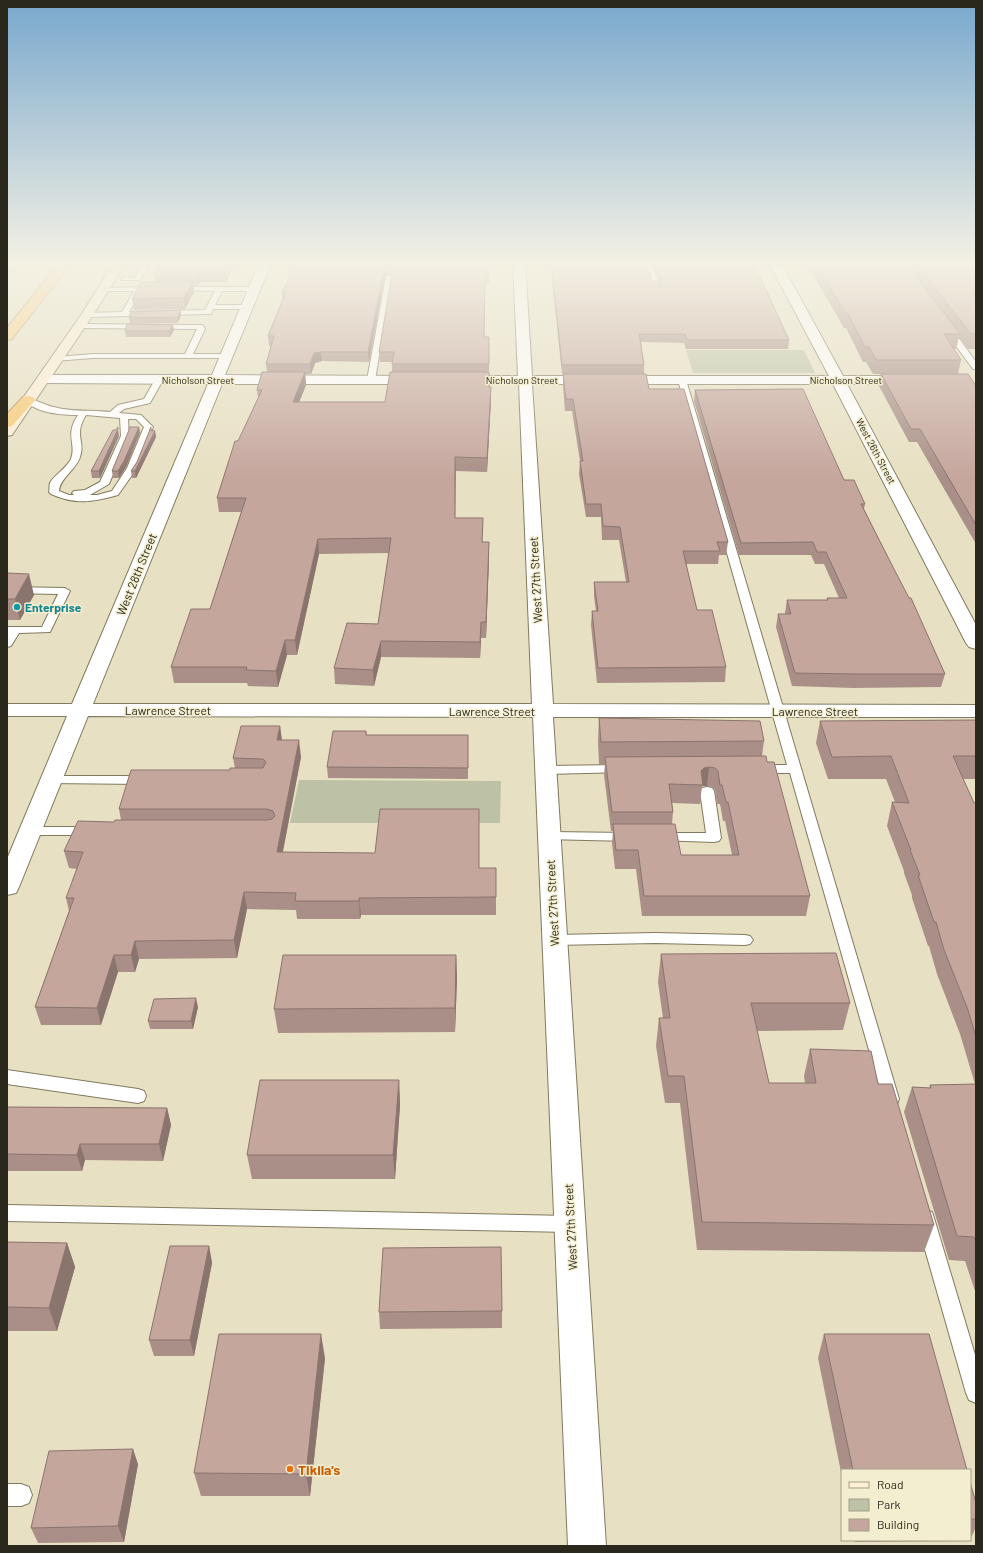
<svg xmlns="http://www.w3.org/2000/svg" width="983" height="1553" font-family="Barlow,sans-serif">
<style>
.green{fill:#bdc2a6}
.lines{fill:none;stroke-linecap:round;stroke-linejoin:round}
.lane-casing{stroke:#807a60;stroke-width:2}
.street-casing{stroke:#807a60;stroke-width:2}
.secondary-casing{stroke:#807a60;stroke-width:2}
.highway-casing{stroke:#b19156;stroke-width:2}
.lane{fill:#fff;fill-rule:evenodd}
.street{fill:#fff;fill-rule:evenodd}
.secondary{fill:#fdefd6;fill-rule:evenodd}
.highway{fill:#f9c975;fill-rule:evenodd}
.wall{fill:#a98f87;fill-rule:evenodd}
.shaded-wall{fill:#8a746e}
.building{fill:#c5a69d;stroke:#8a746e}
.culture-dot{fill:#0f9aa8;stroke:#f4eed0;stroke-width:1.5}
.food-dot{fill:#e8710a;stroke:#f4eed0;stroke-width:1.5}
.labels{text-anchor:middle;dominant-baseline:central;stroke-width:3;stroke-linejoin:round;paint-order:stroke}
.far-street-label{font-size:10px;fill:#2a281d;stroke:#f4eed0}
.street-label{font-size:12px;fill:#2a281d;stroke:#f4eed0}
.culture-label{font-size:12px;font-weight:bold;fill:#0d838f;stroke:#f4eed0;text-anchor:start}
.near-food-label{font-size:14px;font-weight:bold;fill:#c56008;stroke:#f4eed0;text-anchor:start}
</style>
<rect width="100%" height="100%" fill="#e7e0c3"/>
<!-- green -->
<g class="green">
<path d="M686 350H804L815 373H693Z"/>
<path d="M299 780 501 781 500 823H290Z"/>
</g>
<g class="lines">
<defs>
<g id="lane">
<path d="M645 261H651L660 288 658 289 652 288Z"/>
<path d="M134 263 146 264 149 266 139 280H122V278L135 277 141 268 132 266V264Z"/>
<path d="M389 275 392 277 375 380 371 382 367 380 386 277Z"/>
<path d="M154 287 156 288V290L141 291 129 312 205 310 215 291 174 290V288L176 287H254L258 289 254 291H222L215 305H249V309H213L211 314H208L87 317 83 315 87 313 122 312 134 291H102L98 289 100 288Z"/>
<path d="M76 324 200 325H203L205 329 193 354H226L230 356 226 358H93L54 361 53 359 57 357 93 354H185L197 329 79 328H76Z"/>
<path d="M944 326H950L976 362V369H973L944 330Z"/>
<path d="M156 378H159L163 380 150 403 124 409 119 413 141 415 153 427 137 468 118 495C93 502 75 505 51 494L49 492C50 489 49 485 50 483 54 475 66 469 71 459 77 443 64 436 78 415 61 415 36 413 24 400L25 398C30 397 47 406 54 407 69 412 93 410 110 412L118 405 144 399ZM86 415 120 418 121 436 100 482 85 490 74 491 72 493 74 495H69L59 491C60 478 76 470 80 457 86 441 73 436 86 415ZM128 419H136L144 427 127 468 112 491 97 495H90L109 484 129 436Z"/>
<path d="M679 378H682L686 380 899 1099 897 1104 891 1106 885 1104 883 1099 790 773H759L754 772 753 769 754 766 759 765H787L678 380Z"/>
<path d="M7 587 65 588 70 591 50 632 19 633 11 646 7 647V627H42L58 594 7 593Z"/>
<path d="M622 765 627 766 628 769 627 772 545 774 540 773 539 770 540 767 545 766Z"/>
<path d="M52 776H144L149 777 151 780 149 783 144 784 47 783 45 780 47 777Z"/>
<path d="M707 787 712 788 714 791 721 838 719 841 714 842 656 840 654 837 656 834 661 833H706L700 791 702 788Z"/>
<path d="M31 827H92L97 828 99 831 97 834 92 835H31L26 834 24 831 26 828Z"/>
<path d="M549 832 629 833 634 834 636 837 634 840 629 841 544 839 542 836 544 833Z"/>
<path d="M655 933 745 935 750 936 753 940 750 944 745 945 655 943 554 945 549 944 546 940 549 936 554 935Z"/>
<path d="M7 1070 138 1089 144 1091 146 1096 144 1101 138 1103 7 1084Z"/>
<path d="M7 1205 570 1216 577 1218 579 1224 577 1230 570 1232 7 1221Z"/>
<path d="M925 1210 932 1212 934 1218 976 1358V1403L969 1400 966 1393 916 1218 918 1212Z"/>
<path d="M7 1484H21L29 1487 32 1495 29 1503 21 1506H7Z"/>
</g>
<path id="street" d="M260 261H272L225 375 419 376 424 377 426 380 424 383 419 384H222L93 704H532L519 384H459L454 383 452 380 454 377 459 376H518L513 261H525L532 376H829L768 261H780L843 376H909L914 377 916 380 914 383 909 384H847L976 625V649L969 647 966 643 833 384H532L553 704 976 705V717H553L606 1546H568L533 717 88 716 19 887 16 893 7 895V859L67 716H7V704H72L208 384 44 383 39 382 37 379 39 376 44 375H212Z"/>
<path id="secondary" d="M115 261H127L93 315 14 432 12 435 7 436V421L81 315Z"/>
<g id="highway">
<path d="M10 261H22L11 273 7 274V264Z"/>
<path d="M61 261H73L12 339 7 340V328Z"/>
<path d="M112 261H124L116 274H108L106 272Z"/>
<path d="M28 396 33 397 35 400 12 426 7 427V414L23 397Z"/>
</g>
</defs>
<!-- lane casing -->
<use href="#lane" class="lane-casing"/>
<!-- street casing -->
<use href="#street" class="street-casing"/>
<!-- secondary casing -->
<use href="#secondary" class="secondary-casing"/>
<!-- highway casing -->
<use href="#highway" class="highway-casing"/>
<!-- lane -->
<use href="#lane" class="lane"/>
<!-- street -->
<use href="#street" class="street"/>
<!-- secondary -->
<use href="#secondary" class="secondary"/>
<!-- highway -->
<use href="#highway" class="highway"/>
</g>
<!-- wall -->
<g class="wall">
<path d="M237 261 226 282H200L198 286H193L194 292 185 309 134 310 132 299 155 282 154 276Z"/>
<path d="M488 261 489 284H485L484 337H489V387L491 400 487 472 456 471 455 518 483 542 489 557 486 638H481L480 658 381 657 374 686 335 684 334 668 378 624 389 553 319 554 297 655H287L278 687 248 686 247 683H174L171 667 210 609 241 512H219L217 498 238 441 258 398 257 390 267 372 266 364 271 346H269L268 336 282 300V292L289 277 288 269ZM388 274 392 276 379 352 380 362H392V372L385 402H299L306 385 305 374H311L315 363 322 361 369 362 385 277Z"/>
<path d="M550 261H646L651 280 658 282H659L653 261H750L789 340 788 349H686L684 343 641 342 644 365V374L649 389 728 542 726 555H719L718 564H686L697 610 726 667 725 682 597 683 591 625 592 611H596L594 596V582H626L619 540H602L601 517H586L579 474 580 461 572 411H565L563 386V374H620H562Z"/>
<path d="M805 261H976V349H968L959 337 956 349H954L961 360 958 374 976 386V544L917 442H909L879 386 881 374H873L866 362H863L846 328H844Z"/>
<path d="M181 316 177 323H130L129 317Z"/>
<path d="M174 330 170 337H126L125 331Z"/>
<path d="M695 390 844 480 865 504 864 509 945 674 941 687 853 688 792 686 776 627 778 614H785V613L787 600H827V598H839L824 564H815L811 555H739L694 401Z"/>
<path d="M139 427 140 433 126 467 119 478H113L112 471Z"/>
<path d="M151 427 152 430 155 431 156 437 136 478H132L131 471 137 462Z"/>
<path d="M119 436 100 478H92L91 471Z"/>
<path d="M7 573 34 595 20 620H7Z"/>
<path d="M599 718 764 741 762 756 767 762 810 896 806 916H642L636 869H615L612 843 613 831H611L604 775 605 764H599L598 741ZM702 786H707L712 787 715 790 717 804H720L723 821H725L732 855H681L672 824 673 812 672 803 700 804Z"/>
<path d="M976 720V779H963L974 803H976V1294L965 1261 949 1260 904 1112 912 1087 929 1088 930 1085 975 1084 960 1034 937 974 929 946H928L912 898V895L904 873V871L887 826 892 802H895L886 779H828L816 743 820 721Z"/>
<path d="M280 726 282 740 301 757 283 852 479 868H496V915H361L360 919H297L296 910 247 909 237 958 139 959 135 972H118L101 1025H41L35 1007 69 911 66 898 77 869 69 868 64 851 114 822 121 820 119 809 235 768 233 758Z"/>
<path d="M366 731 367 735H468V779L328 778 327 767Z"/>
<path d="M661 954 850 1003 843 1030 757 1031 769 1083H805L804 1076 810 1049 878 1084 934 1225 924 1252 697 1250 680 1103H665L656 1046 659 1018H663L658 982Z"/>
<path d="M456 955 457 979 455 1032 278 1033 274 1009Z"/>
<path d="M198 1007 193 1029H150L148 1021Z"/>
<path d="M399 1080 400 1105 395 1179H252L247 1155Z"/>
<path d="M7 1107 167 1108 171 1125 163 1161 85 1160 82 1171H7Z"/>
<path d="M7 1242 67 1243 75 1267 57 1331H7Z"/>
<path d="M209 1246 212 1263 194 1356H154L149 1340Z"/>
<path d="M502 1311V1328L380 1329 379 1312Z"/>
<path d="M824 1334 967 1470H842V1477L818 1358Z"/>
<path d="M325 1358 310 1496H201L194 1473Z"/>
<path d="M138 1464 124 1542 38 1543 31 1528Z"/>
<path d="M970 1482 976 1503V1527L970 1540Z"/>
<path d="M855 1540H970L969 1541 855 1542Z"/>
</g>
<!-- shaded-wall -->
<g class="shaded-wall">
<path d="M231 261H237L226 282 224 273Z"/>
<path d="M388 265V274L385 277 369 362 368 352 384 268Z"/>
<path d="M199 273 200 282 198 286 197 276Z"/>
<path d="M193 282 194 292 185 309 184 298Z"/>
<path d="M181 310V316L177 323V318Z"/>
<path d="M173 325 174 330 170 337 169 331Z"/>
<path d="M321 352 322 361 315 363 311 374 310 364 314 353Z"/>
<path d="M305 372 306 385 294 415 293 402Z"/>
<path d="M491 387V400L487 472V458Z"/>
<path d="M139 427 140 433 126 467 119 478 118 471Z"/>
<path d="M118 429 119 436 100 478 99 471Z"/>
<path d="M155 431 156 437 136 478 135 471Z"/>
<path d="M318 539 319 554 297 655 295 640Z"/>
<path d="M489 542V557L486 638V622Z"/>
<path d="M29 574 34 595 20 620 15 599Z"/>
<path d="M481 622V638L480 658V642Z"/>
<path d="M285 640 287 655 278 687 276 671Z"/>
<path d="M381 641V657L374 686 373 670Z"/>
<path d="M280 726 282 743 277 740Z"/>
<path d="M299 740 301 757 279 870 277 852Z"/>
<path d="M709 767 707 786H702L701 771 704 768Z"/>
<path d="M244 892 247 909 237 958 234 940Z"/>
<path d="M359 898 361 915 360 919 359 901Z"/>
<path d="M135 941 139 959 135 972 131 955Z"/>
<path d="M114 955 118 972 101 1025 97 1008Z"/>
<path d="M456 955 457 979 455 1032V1008Z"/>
<path d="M196 998 198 1007 193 1029 191 1021Z"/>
<path d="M399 1080 400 1105 395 1179 393 1155Z"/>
<path d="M167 1108 171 1125 163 1161 159 1144Z"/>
<path d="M80 1144 85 1160 82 1171 77 1155Z"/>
<path d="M67 1243 75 1267 57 1331 49 1308Z"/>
<path d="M209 1246 212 1263 194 1356 190 1340Z"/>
<path d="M321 1334 325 1358 310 1496 306 1474Z"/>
<path d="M133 1449 138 1464 124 1542 118 1526Z"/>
</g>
<!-- building -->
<g class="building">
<path d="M163 261H231L224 273H199L197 276H154Z"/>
<path d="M291 261H488V275H485L484 337H489V364H392L394 352H379L393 268 388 265 384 268 368 352H321L314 353 310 364H266L274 336H268L286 292H282L293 269H288Z"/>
<path d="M551 261H646L651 280 658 282 662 280 656 261H750L758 277H760L789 340H687L685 334H639L644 365H562Z"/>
<path d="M814 261H904L960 334H944L961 360H876L869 347H865L848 314H846Z"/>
<path d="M914 261H976V334H971Z"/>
<path d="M141 282H193L184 298 132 299Z"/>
<path d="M181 310 177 318 129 317 131 312Z"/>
<path d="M127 324 173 325 169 331H125Z"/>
<path d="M262 372H305L293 402H385L390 372H489V387H491L487 458 455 457V518H483L482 542H489L486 622H481L480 642 381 641 373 670 334 668 347 623 378 624 391 538 318 539 295 640H285L276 671 246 670 247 667H171L191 609H210L246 498H217L235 441H238L262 390H257Z"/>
<path d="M563 374H646L649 389H684L728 542H717L720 551H683L697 610H712L726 667 598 668 592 611H598L594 582H629L620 527 603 526 601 504H586L580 461H583L573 399H566Z"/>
<path d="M881 374H968L976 386V525L920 429H911Z"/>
<path d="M803 389 844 480H854L865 504H861L895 571 909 598H911L945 674H855L795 673 778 614H791L787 600H828L827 598H847L826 552H817L813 542 741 543 695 390Z"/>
<path d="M118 427V429L99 471H91L113 430H116Z"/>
<path d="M129 427H139L124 461 118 471H112L129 430Z"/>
<path d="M151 427 150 430 155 431 135 471H131L137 462Z"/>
<path d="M7 573 29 574 15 599H7Z"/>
<path d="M599 718 760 721 764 741 601 742Z"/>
<path d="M976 720V756H953L974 803H976V1037L968 1010 944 950 936 922H934L918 875H920L910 850H911L892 802 909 803 891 756 832 757 820 721Z"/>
<path d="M241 726H280L277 740H299L277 852 375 853 380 809H479V868H496V897L359 898V901H295L296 893 244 892 234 940 135 941 131 955H114L97 1008 35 1007 74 898H66L83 852 64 851 78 821 114 822 115 820H267L272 819 275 816 273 811 267 809H119L131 770H230V768H263L266 762 263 759 233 758Z"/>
<path d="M333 731H366V735H468V768L327 767Z"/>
<path d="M766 756 767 762H774L810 896H644L638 850H616L613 824H675L681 855H739L728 802H726L722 785H720L718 771 715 768 709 767 704 768 701 771 703 785 669 784 673 812H612L605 757Z"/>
<path d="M836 953 850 1003H751L769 1083H816L810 1049 871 1051 878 1084H892L934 1225 702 1222 684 1076H668L659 1018H670L661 954Z"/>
<path d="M283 955H456L455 1008 274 1009Z"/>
<path d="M196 998 191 1021H148L154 999Z"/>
<path d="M260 1080H399L393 1155H247Z"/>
<path d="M976 1084V1242L974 1237 957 1236 912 1087 931 1088 930 1085Z"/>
<path d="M7 1107 167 1108 159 1144H80L77 1155 7 1154Z"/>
<path d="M7 1242 67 1243 49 1308 7 1307Z"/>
<path d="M170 1246H209L190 1340H149Z"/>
<path d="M501 1247 502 1311 379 1312 383 1248Z"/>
<path d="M219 1334H321L306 1474 194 1473Z"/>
<path d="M824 1334H929L967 1470H853Z"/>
<path d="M133 1449 118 1526 31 1528 49 1451Z"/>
<path d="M970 1482 976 1503V1519H970Z"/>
</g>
<!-- sky -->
<linearGradient id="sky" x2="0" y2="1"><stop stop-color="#79a8cd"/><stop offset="0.55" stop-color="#f4f1e4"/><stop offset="1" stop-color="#f4f1e4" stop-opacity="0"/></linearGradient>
<rect width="983" height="478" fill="url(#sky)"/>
<!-- markers -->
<circle class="culture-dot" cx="17" cy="607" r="4"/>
<circle class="food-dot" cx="290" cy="1469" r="4"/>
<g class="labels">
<!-- far-street labels -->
<g class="far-street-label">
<text x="198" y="380">Nicholson Street</text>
<text x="522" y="380">Nicholson Street</text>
<text x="846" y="380">Nicholson Street</text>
<text transform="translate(876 451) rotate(62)">West 26th Street</text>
</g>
<!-- street labels -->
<g class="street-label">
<text transform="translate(136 574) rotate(-68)">West 28th Street</text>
<text transform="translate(535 580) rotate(-93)">West 27th Street</text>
<text x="168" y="710">Lawrence Street</text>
<text x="492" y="711">Lawrence Street</text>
<text x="815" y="711">Lawrence Street</text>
<text transform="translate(552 903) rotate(-93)">West 27th Street</text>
<text transform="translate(570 1227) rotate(-93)">West 27th Street</text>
</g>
<!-- culture labels -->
<g class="culture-label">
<text x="25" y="607">Enterprise</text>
</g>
<!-- near-food labels -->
<g class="near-food-label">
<text x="298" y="1469">Tikila's</text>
</g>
</g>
<!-- border -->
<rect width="983" height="1553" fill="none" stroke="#2a281d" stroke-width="16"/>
<!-- legend -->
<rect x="841" y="1469" width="130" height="72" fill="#f4eed0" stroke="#a39f88"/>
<rect x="849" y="1482" width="20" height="6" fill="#fdefd6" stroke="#a39f88"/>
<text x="877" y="1489" font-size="12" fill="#2a281d">Road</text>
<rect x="849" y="1499" width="20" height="12" fill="#bdc2a6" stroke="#a39f88"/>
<text x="877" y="1509" font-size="12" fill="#2a281d">Park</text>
<rect x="849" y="1519" width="20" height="12" fill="#c5a69d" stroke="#a39f88"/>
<text x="877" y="1529" font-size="12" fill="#2a281d">Building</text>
</svg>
